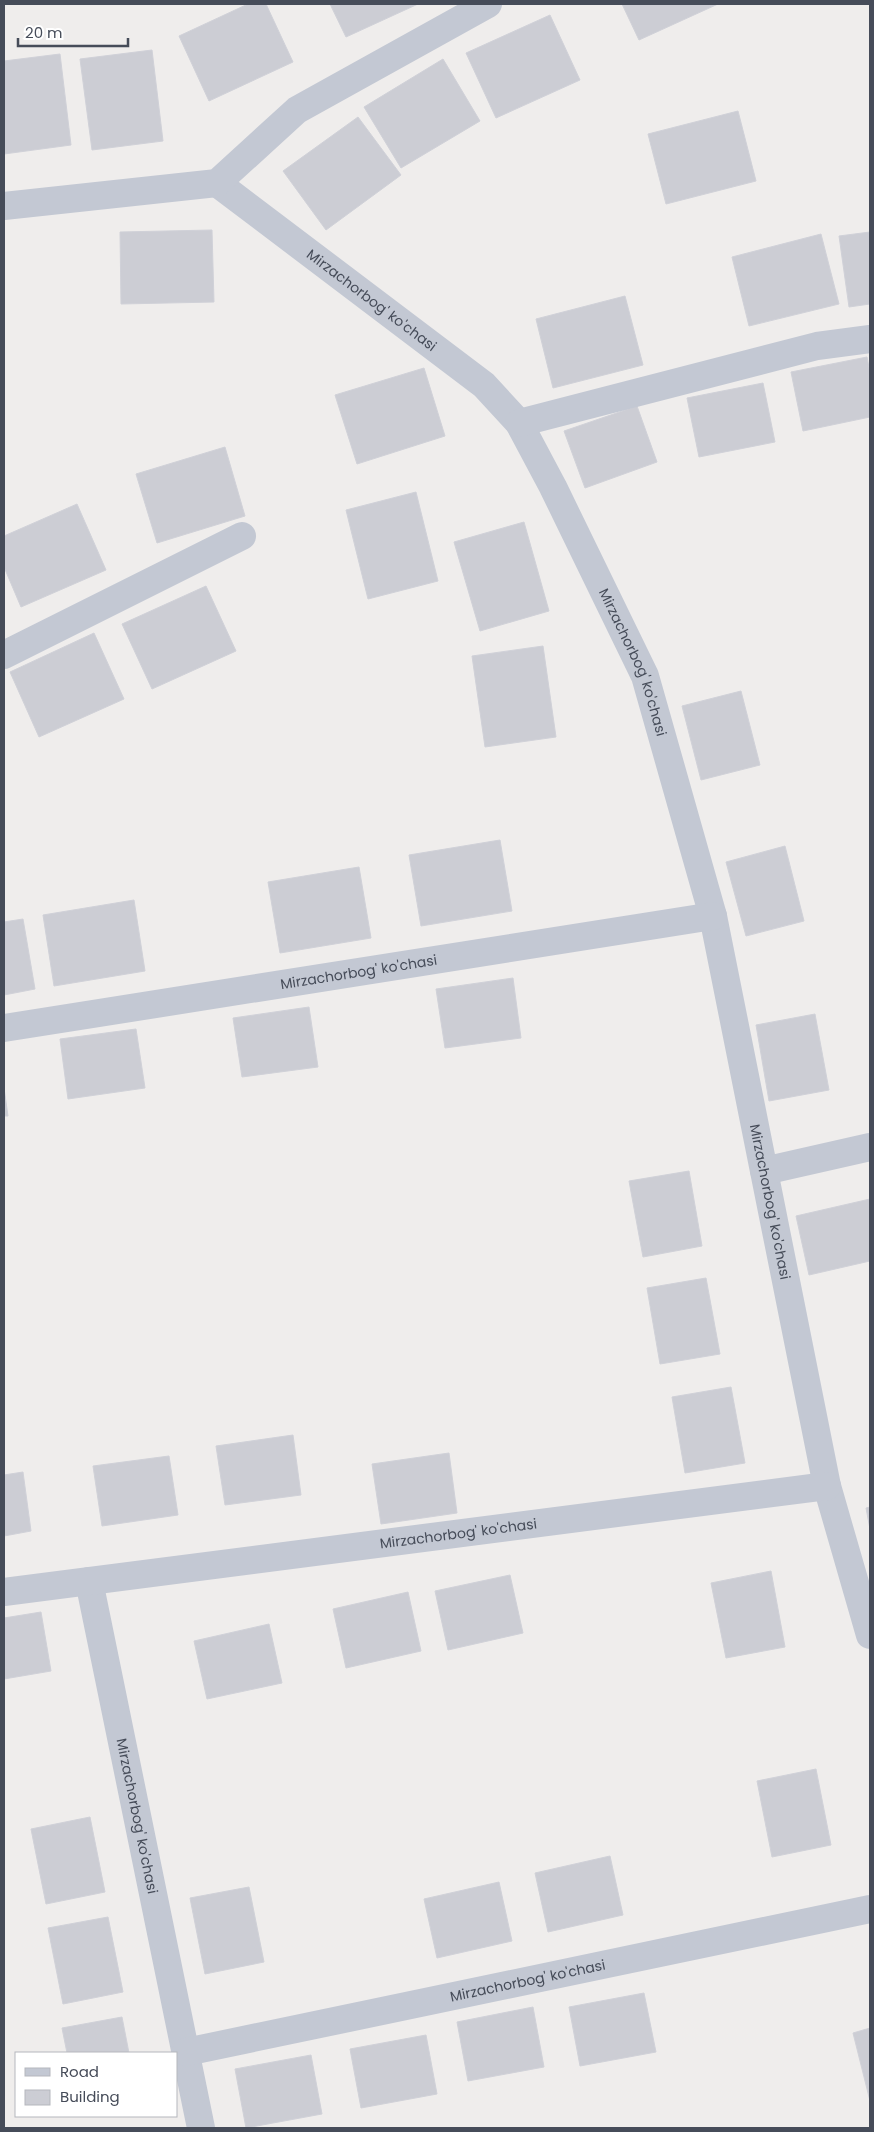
<svg xmlns="http://www.w3.org/2000/svg" width="874" height="2132" font-family="Poppins,sans-serif">
<style>
.building{fill:#cccdd4;stroke:#d0d1d8}
.lines{fill:none;stroke-linecap:round;stroke-linejoin:round}
.minor{stroke:#c3c8d3;stroke-width:28}
.labels{text-anchor:middle;dominant-baseline:central;stroke-width:4;stroke-linejoin:round;paint-order:stroke}
.street-label{font-size:14px;fill:#464c59;stroke:#fff}
</style>
<rect width="100%" height="100%" fill="#efedec"/>
<!-- building -->
<g class="building">
<path d="M248 4H266L293 62 209 101 179 36Z"/>
<path d="M330 4H418L346 37Z"/>
<path d="M622 4H718L639 40Z"/>
<path d="M550 15 580 80 496 118 466 53Z"/>
<path d="M152 50 163 141 92 150 80 59Z"/>
<path d="M60 54 71 145 4 154V61Z"/>
<path d="M443 59 480 121 401 168 364 107Z"/>
<path d="M738 111 756 181 666 204 648 134Z"/>
<path d="M358 117 401 175 326 230 283 171Z"/>
<path d="M212 230 214 302 121 304 120 232Z"/>
<path d="M870 232V304L849 307 839 236Z"/>
<path d="M821 234 839 304 749 326 732 257Z"/>
<path d="M625 296 643 365 553 388 536 319Z"/>
<path d="M867 357 870 373V417L803 431 791 372Z"/>
<path d="M424 368 445 436 357 464 335 395Z"/>
<path d="M763 383 775 442 699 457 687 398Z"/>
<path d="M637 406 657 462 585 488 564 431Z"/>
<path d="M225 447 245 516 157 543 136 474Z"/>
<path d="M416 492 438 581 368 599 346 510Z"/>
<path d="M77 504 106 570 21 607 4 567V536Z"/>
<path d="M524 522 549 611 480 631 454 542Z"/>
<path d="M206 586 236 651 152 689 122 624Z"/>
<path d="M94 633 124 699 39 737 10 672Z"/>
<path d="M543 646 556 737 485 747 472 656Z"/>
<path d="M741 691 760 765 701 780 682 706Z"/>
<path d="M500 840 512 911 421 926 409 855Z"/>
<path d="M785 846 804 921 746 936 726 862Z"/>
<path d="M359 867 371 938 280 953 268 882Z"/>
<path d="M134 900 145 971 54 986 43 915Z"/>
<path d="M23 919 35 989 4 995V922Z"/>
<path d="M513 978 521 1038 445 1048 436 989Z"/>
<path d="M309 1007 318 1067 242 1077 233 1018Z"/>
<path d="M815 1014 829 1090 769 1101 756 1025Z"/>
<path d="M136 1029 145 1088 68 1099 60 1039Z"/>
<path d="M4 1088 8 1116H4Z"/>
<path d="M689 1171 702 1246 643 1257 629 1181Z"/>
<path d="M870 1199V1261L809 1275 796 1216Z"/>
<path d="M706 1278 720 1354 660 1364 647 1288Z"/>
<path d="M731 1387 745 1463 685 1473 672 1397Z"/>
<path d="M293 1435 301 1495 225 1505 216 1446Z"/>
<path d="M449 1453 457 1513 381 1524 372 1464Z"/>
<path d="M169 1456 178 1515 102 1526 93 1466Z"/>
<path d="M23 1472 31 1531 4 1536V1475Z"/>
<path d="M870 1507V1529L866 1508Z"/>
<path d="M771 1571 785 1647 726 1658 711 1583Z"/>
<path d="M510 1575 523 1633 448 1650 435 1591Z"/>
<path d="M408 1592 421 1651 346 1668 333 1609Z"/>
<path d="M41 1612 51 1671 4 1679V1618Z"/>
<path d="M269 1624 282 1683 207 1699 194 1641Z"/>
<path d="M816 1769 831 1845 772 1857 757 1781Z"/>
<path d="M90 1817 105 1892 46 1904 31 1829Z"/>
<path d="M610 1856 623 1915 548 1932 535 1873Z"/>
<path d="M499 1882 512 1941 437 1958 424 1899Z"/>
<path d="M249 1887 264 1962 205 1974 190 1898Z"/>
<path d="M108 1917 123 1992 63 2004 48 1928Z"/>
<path d="M644 1993 656 2052 580 2066 569 2007Z"/>
<path d="M533 2007 544 2067 468 2081 457 2022Z"/>
<path d="M122 2017 129 2053H67L62 2028Z"/>
<path d="M870 2028V2101L853 2033Z"/>
<path d="M426 2035 437 2094 361 2108 350 2049Z"/>
<path d="M311 2055 322 2114 246 2128 235 2069Z"/>
</g>
<g class="lines">
<!-- minor -->
<g class="minor">
<path id="s1" d="M217 183 484 385 519 423 553 487 645 676 713 916 827 1486 870 1635"/>
<path d="M4 206 217 183 297 110 488 4"/>
<path d="M519 423 817 346 870 339"/>
<path d="M4 655 242 536"/>
<path id="s2" d="M4 1028 713 916"/>
<path d="M764 1171 870 1147"/>
<path id="s3" d="M89 1581 201 2128"/>
<path id="s4" d="M4 1592 827 1486"/>
<path id="s5" d="M186 2052 870 1909"/>
</g>
</g>
<g class="labels">
<!-- street labels -->
<g class="street-label">
<text stroke="none"><textPath href="#s1" startOffset="194">Mirzachorbog' ko'chasi</textPath></text>
<text stroke="none"><textPath href="#s1" startOffset="652">Mirzachorbog' ko'chasi</textPath></text>
<text stroke="none"><textPath href="#s2" startOffset="359">Mirzachorbog' ko'chasi</textPath></text>
<text stroke="none"><textPath href="#s1" startOffset="1210">Mirzachorbog' ko'chasi</textPath></text>
<text stroke="none"><textPath href="#s4" startOffset="458">Mirzachorbog' ko'chasi</textPath></text>
<text stroke="none"><textPath href="#s3" startOffset="240">Mirzachorbog' ko'chasi</textPath></text>
<text stroke="none"><textPath href="#s5" startOffset="349">Mirzachorbog' ko'chasi</textPath></text>
</g>
</g>
<!-- border -->
<rect width="874" height="2132" fill="none" stroke="#464c59" stroke-width="10"/>
<!-- legend -->
<rect x="15" y="2052" width="162" height="65" fill="#ffffff" stroke="#b5b7bd"/>
<rect x="25" y="2068" width="25" height="8" fill="#c3c8d3" stroke="#b5b7bd"/>
<text x="60" y="2077" font-size="15" fill="#464c59">Road</text>
<rect x="25" y="2090" width="25" height="15" fill="#cccdd4" stroke="#b5b7bd"/>
<text x="60" y="2102" font-size="15" fill="#464c59">Building</text>
<!-- scale -->
<path d="M18 38v8h110v-8" fill="none" stroke="#464c59" stroke-width="2.5"/>
<text x="25" y="38" font-size="15" fill="#464c59" stroke="#ffffff" stroke-width="4" paint-order="stroke">20 m</text>
</svg>
